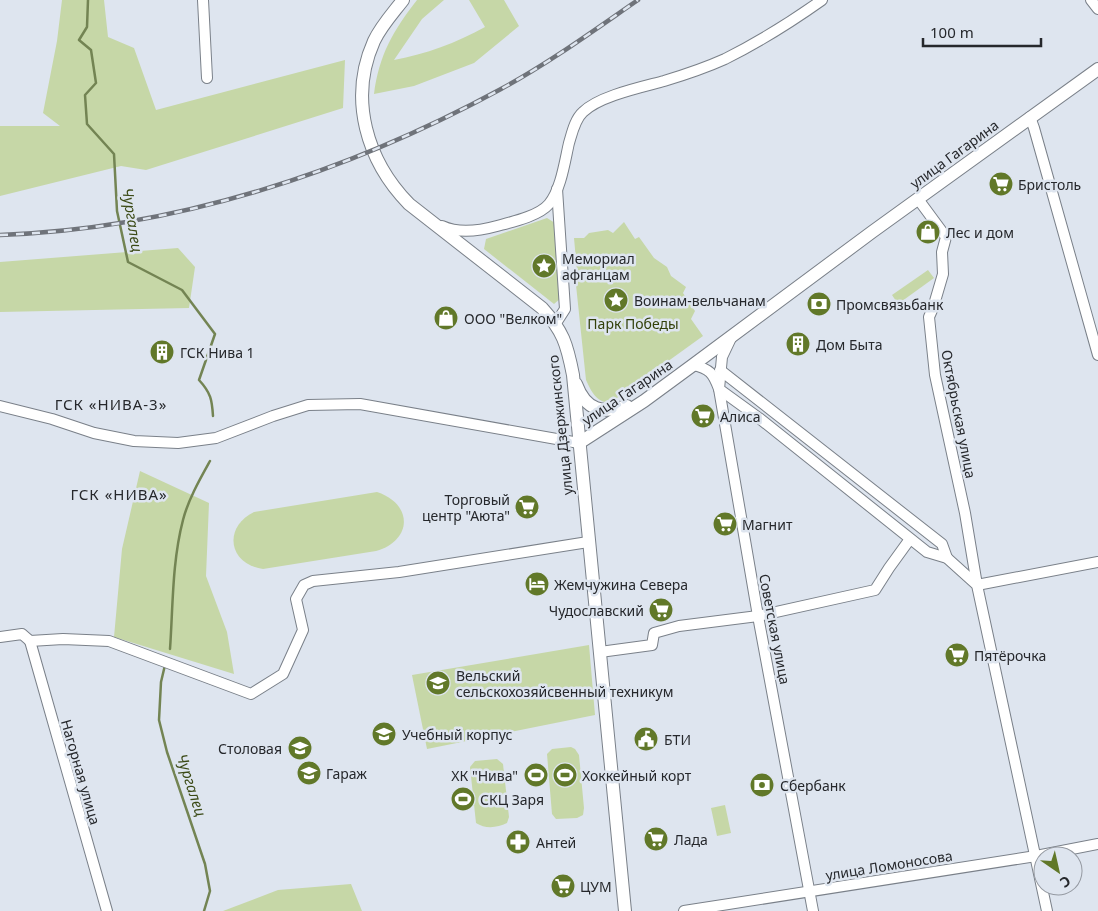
<svg xmlns="http://www.w3.org/2000/svg" width="1098" height="911" font-family="'Noto Sans',sans-serif">
<style>
.green{fill:#c6d7a7}
.lines{fill:none;stroke-linecap:round;stroke-linejoin:round}
.stream{stroke:#738453;stroke-width:2.5}
.minor-casing{stroke:#7a8089;stroke-width:12}
.major-casing{stroke:#7a8089;stroke-width:14}
.minor{stroke:#fff;stroke-width:10}
.major{stroke:#fff;stroke-width:12}
.rail-casing{stroke:#6f737a;stroke-width:4.5}
.rail{stroke:#dee5ef;stroke-width:2.5;stroke-dasharray:8;stroke-linecap:butt}
.labels{text-anchor:middle;dominant-baseline:central;stroke-width:5;stroke-linejoin:round;paint-order:stroke}
.street-label{font-size:14px;fill:#26282c;stroke:#dee5ef}
.poi-label{font-size:14px;fill:#26282c;stroke:#dee5ef;text-anchor:start}
.park-label{font-size:14px;fill:#32400a;stroke:#dee5ef}
.water-label{font-size:15px;font-style:italic;fill:#3b4a16;stroke:#dee5ef}
.neighbourhood-label{font-size:15px;letter-spacing:1px;fill:#26282c;stroke:#dee5ef}
</style>
<rect width="100%" height="100%" fill="#dee5ef"/>
<!-- green -->
<g class="green">
<path d="M62 0H104L108 37 134 48 156 110 345 60 343 108 146 170 121 166 0 196V126H60L43 113 57 41Z"/>
<path d="M417 0H444L422 19 394 60C426 54 456 43 485 27L469 0H504L519 26 474 63 414 86 374 94C379 55 393 31 417 0Z"/>
<path d="M547 218 555 223 561 298 554 304 484 249 486 239Z"/>
<path d="M624 222 635 239 639 237 654 258 667 267 671 276 686 287 683 293 695 311 691 319 703 336 610 403C596 402 591 391 586 380L576 285 578 282 574 238H584L589 233 608 230 613 233Z"/>
<path d="M178 248 195 267 189 308 0 312V262Z"/>
<path d="M928 270 934 278 898 304 892 295Z"/>
<path d="M140 471 209 503 206 576 227 632 234 674 114 637 122 549Z"/>
<path d="M377 492C413 504 413 540 376 551L263 569C228 564 223 527 254 512Z"/>
<path d="M589 645 595 715 427 749 412 675Z"/>
<path d="M571 747 575 749 579 755 584 808 583 815 577 818 556 819 552 814 547 754 552 749Z"/>
<path d="M497 759 503 764 509 817 507 823C497 828 485 829 476 823L470 767 475 761Z"/>
<path d="M725 805 731 833 717 836 711 808Z"/>
<path d="M351 884 362 911H223L278 890Z"/>
</g>
<g class="lines">
<!-- stream -->
<g class="stream">
<path d="M88 0 87 27 79 40 91 50 96 83 85 95 87 124 114 154 117 211 128 262 182 290 215 334 199 380C211 393 212 400 213 416"/>
<path d="M170 649C173 607 172 562 183 520 188 500 200 479 210 461"/>
<path d="M165 665 161 682 159 720 167 752 205 864 210 891 204 911"/>
</g>
<defs>
<g id="minor">
<path d="M203 0 207 78"/>
<path d="M1091 0 1098 9"/>
<path d="M1030 117 1034 128 1098 355"/>
<path d="M918 199 946 237 942 252 943 274 933 308 929 317 935 375 965 513 977 585 1098 562"/>
<path d="M442 226C459 234 479 231 497 226 512 222 539 216 549 204 561 190 565 160 569 143 572 133 575 119 583 112 599 96 642 87 664 81 684 75 705 68 725 59 759 42 791 22 822 0"/>
<path d="M556 323 565 309 557 189"/>
<path d="M731 338 722 357 719 389 759 418 927 552 947 558 977 585 1047 911"/>
<path d="M693 365C710 369 713 373 719 389L758 616 813 911"/>
<path d="M720 370 942 544 947 558"/>
<path d="M0 406 52 419 94 433 134 441 178 443 216 438 273 416 308 405 360 404 579 443"/>
<path d="M0 637 22 634 30 641 63 639 109 641 251 694 283 674 303 630 296 599 304 585 313 581 399 572 588 542"/>
<path d="M30 641 107 911"/>
<path d="M600 652 652 645 654 633 679 626 758 616 875 590 889 568 910 539"/>
<path d="M684 911 1036 856 1098 844"/>
</g>
<g id="major">
<path d="M403 0C393 13 381 26 374 41 348 99 367 161 409 204L542 308C563 331 567 344 573 375L625 911"/>
<path d="M576 384C586 411 603 414 627 406"/>
<path d="M579 443 644 401 693 365 872 232 1098 69"/>
</g>
</defs>
<!-- minor casing -->
<use href="#minor" class="minor-casing"/>
<!-- major casing -->
<use href="#major" class="major-casing"/>
<!-- minor -->
<use href="#minor" class="minor"/>
<!-- major -->
<use href="#major" class="major"/>
<defs>
<path id="rail" d="M0 235C175 229 348 172 501 89 549 63 593 31 638 0"/>
</defs>
<!-- rail casing -->
<use href="#rail" class="rail-casing"/>
<!-- rail -->
<use href="#rail" class="rail"/>
</g>
<!-- icons -->
<defs>
<symbol id="supermarket-disc" viewBox="-11 -11 22 22"><circle r="9.5" fill="#617829" stroke="#dee5ef"/><path d="M-6-5.5h2.5l.6 2H6L4.5 2H-2.5L-4.4-4H-6ZM-1.5 3.2a1.3 1.3 0 1 0 .1 0ZM3 3.2a1.3 1.3 0 1 0 .1 0Z" fill="#fff"/></symbol>
<symbol id="shop-disc" viewBox="-11 -11 22 22"><circle r="9.5" fill="#617829" stroke="#dee5ef"/><path d="M-5-2.5h2.3a2.7 3.5 0 0 1 5.4 0H5L5.5 6h-11ZM-1.5-2.5h3a1.5 2.3 0 0 0-3 0Z" fill="#fff"/></symbol>
<symbol id="sight-disc" viewBox="-11 -11 22 22"><circle r="9.5" fill="#617829" stroke="#dee5ef"/><path d="M0-6L1.8-2.2L6-1.7L2.9 1.2L3.7 5.4L0 3.3L-3.7 5.4L-2.9 1.2L-6-1.7L-1.8-2.2Z" fill="#fff"/></symbol>
<symbol id="bank-disc" viewBox="-11 -11 22 22"><circle r="9.5" fill="#617829" stroke="#dee5ef"/><path d="M-6-4H6V4H-6ZM0-2.3a2.3 2.3 0 1 0 0 4.6a2.3 2.3 0 1 0 0-4.6Z" fill="#fff"/></symbol>
<symbol id="building-disc" viewBox="-11 -11 22 22"><circle r="9.5" fill="#617829" stroke="#dee5ef"/><path d="M-4-6H4V6H1V3H-1V6H-4ZM-2.5-4.3h1.7v1.8h-1.7ZM.8-4.3h1.7v1.8H.8ZM-2.5-1h1.7V.8h-1.7ZM.8-1h1.7V.8H.8Z" fill="#fff"/></symbol>
<symbol id="hotel-disc" viewBox="-11 -11 22 22"><circle r="9.5" fill="#617829" stroke="#dee5ef"/><path d="M-6-4.5h1.5V1H6V5H4.5V3h-9V5H-6ZM-4 0a1.8 1.8 0 1 1 3.6 0ZM.5 0V-2.5h3Q6-2.5 6 0Z" fill="#fff"/></symbol>
<symbol id="university-disc" viewBox="-11 -11 22 22"><circle r="9.5" fill="#617829" stroke="#dee5ef"/><path d="M0-5L7-2L0 1L-7-2ZM-4 1L0 2.5L4 1V4Q0 6-4 4Z" fill="#fff"/></symbol>
<symbol id="civic-disc" viewBox="-11 -11 22 22"><circle r="9.5" fill="#617829" stroke="#dee5ef"/><path d="M-.6-6.5H3V-4.5H.6V-3L4-1V1h2V6H-6V1h2V-1L-.6-3ZM-1.2 2.5V6h2.4V2.5Z" fill="#fff"/></symbol>
<symbol id="stadium-disc" viewBox="-11 -11 22 22"><circle r="9.5" fill="#617829" stroke="#dee5ef"/><path d="M0-5a6.5 5 0 1 0 0 10a6.5 5 0 1 0 0-10ZM-3.5-1.8h7v3.6h-7Z" fill="#fff"/></symbol>
<symbol id="pharmacy-disc" viewBox="-11 -11 22 22"><circle r="9.5" fill="#617829" stroke="#dee5ef"/><path d="M-2-6h4v4h4v4h-4v4h-4v-4h-4v-4h4Z" fill="#fff"/></symbol>
</defs>
<g fill-rule="evenodd">
<use href="#supermarket-disc" x="987" y="170" width="28" height="28"/>
<use href="#shop-disc" x="914" y="218" width="28" height="28"/>
<use href="#sight-disc" x="530" y="252" width="28" height="28"/>
<use href="#sight-disc" x="602" y="286" width="28" height="28"/>
<use href="#bank-disc" x="805" y="290" width="28" height="28"/>
<use href="#shop-disc" x="432" y="304" width="28" height="28"/>
<use href="#building-disc" x="784" y="330" width="28" height="28"/>
<use href="#building-disc" x="148" y="338" width="28" height="28"/>
<use href="#supermarket-disc" x="689" y="402" width="28" height="28"/>
<use href="#supermarket-disc" x="513" y="493" width="28" height="28"/>
<use href="#supermarket-disc" x="711" y="510" width="28" height="28"/>
<use href="#hotel-disc" x="523" y="570" width="28" height="28"/>
<use href="#supermarket-disc" x="647" y="596" width="28" height="28"/>
<use href="#supermarket-disc" x="943" y="641" width="28" height="28"/>
<use href="#university-disc" x="424" y="669" width="28" height="28"/>
<use href="#university-disc" x="370" y="720" width="28" height="28"/>
<use href="#civic-disc" x="632" y="725" width="28" height="28"/>
<use href="#university-disc" x="286" y="734" width="28" height="28"/>
<use href="#university-disc" x="295" y="759" width="28" height="28"/>
<use href="#stadium-disc" x="522" y="761" width="28" height="28"/>
<use href="#stadium-disc" x="551" y="761" width="28" height="28"/>
<use href="#bank-disc" x="748" y="771" width="28" height="28"/>
<use href="#stadium-disc" x="449" y="785" width="28" height="28"/>
<use href="#supermarket-disc" x="642" y="825" width="28" height="28"/>
<use href="#pharmacy-disc" x="504" y="828" width="28" height="28"/>
<use href="#supermarket-disc" x="549" y="872" width="28" height="28"/>
</g>
<g class="labels">
<!-- street labels -->
<g class="street-label">
<text transform="translate(954 154) rotate(-36)">улица Гагарина</text>
<text transform="translate(627 392) rotate(-34)">улица Гагарина</text>
<text transform="translate(959 414) rotate(79)">Октябрьская улица</text>
<text transform="translate(560 425) rotate(-96)">улица Дзержинского</text>
<text transform="translate(775 629) rotate(79)">Советская улица</text>
<text transform="translate(81 772) rotate(74)">Нагорная улица</text>
<text transform="translate(889 865) rotate(-9)">улица Ломоносова</text>
</g>
<!-- poi labels -->
<g class="poi-label">
<text x="1018" y="184">Бристоль</text>
<text x="946" y="232">Лес и дом</text>
<text x="562" y="258">Мемориал<tspan x="562" dy="16">афганцам</tspan></text>
<text x="634" y="300">Воинам-вельчанам</text>
<text x="836" y="304">Промсвязьбанк</text>
<text x="464" y="318">ООО "Велком"</text>
<text x="816" y="344">Дом Быта</text>
<text x="180" y="352">ГСК Нива 1</text>
<text x="720" y="416">Алиса</text>
<text x="510" y="499" text-anchor="end">Торговый<tspan x="510" dy="16">центр "Аюта"</tspan></text>
<text x="742" y="524">Магнит</text>
<text x="554" y="584">Жемчужина Севера</text>
<text x="644" y="610" text-anchor="end">Чудославский</text>
<text x="974" y="655">Пятёрочка</text>
<text x="456" y="675">Вельский<tspan x="456" dy="16">сельскохозяйсвенный техникум</tspan></text>
<text x="402" y="734">Учебный корпус</text>
<text x="664" y="739">БТИ</text>
<text x="282" y="748" text-anchor="end">Столовая</text>
<text x="326" y="773">Гараж</text>
<text x="518" y="775" text-anchor="end">ХК "Нива"</text>
<text x="582" y="775">Хоккейный корт</text>
<text x="780" y="785">Сбербанк</text>
<text x="480" y="799">СКЦ Заря</text>
<text x="674" y="839">Лада</text>
<text x="536" y="842">Антей</text>
<text x="580" y="886">ЦУМ</text>
</g>
<!-- park labels -->
<g class="park-label">
<text x="633" y="323">Парк Победы</text>
</g>
<!-- water labels -->
<g class="water-label">
<text transform="translate(133 220) rotate(81)">Чургалец</text>
<text transform="translate(192 785) rotate(72)">Чургалец</text>
</g>
<!-- neighbourhood labels -->
<g class="neighbourhood-label">
<text x="111" y="404">ГСК «НИВА-3»</text>
<text x="119" y="494">ГСК «НИВА»</text>
</g>
</g>
<!-- north arrow -->
<g transform="translate(1058 871) rotate(146)"><circle r="24" fill="#dee5ef" stroke="#9499a1"/>
<path d="M0-4L9 19L0 12L-9 19Z" fill="#617829"/>
<text y="-8" font-size="14" font-weight="bold" text-anchor="middle" fill="#26282c">С</text>
</g>
<!-- scale -->
<path d="M923 38v8h118v-8" fill="none" stroke="#26282c" stroke-width="2.5"/>
<text x="930" y="38" font-size="15" fill="#26282c" stroke="#dee5ef" stroke-width="4" paint-order="stroke">100 m</text>
</svg>
